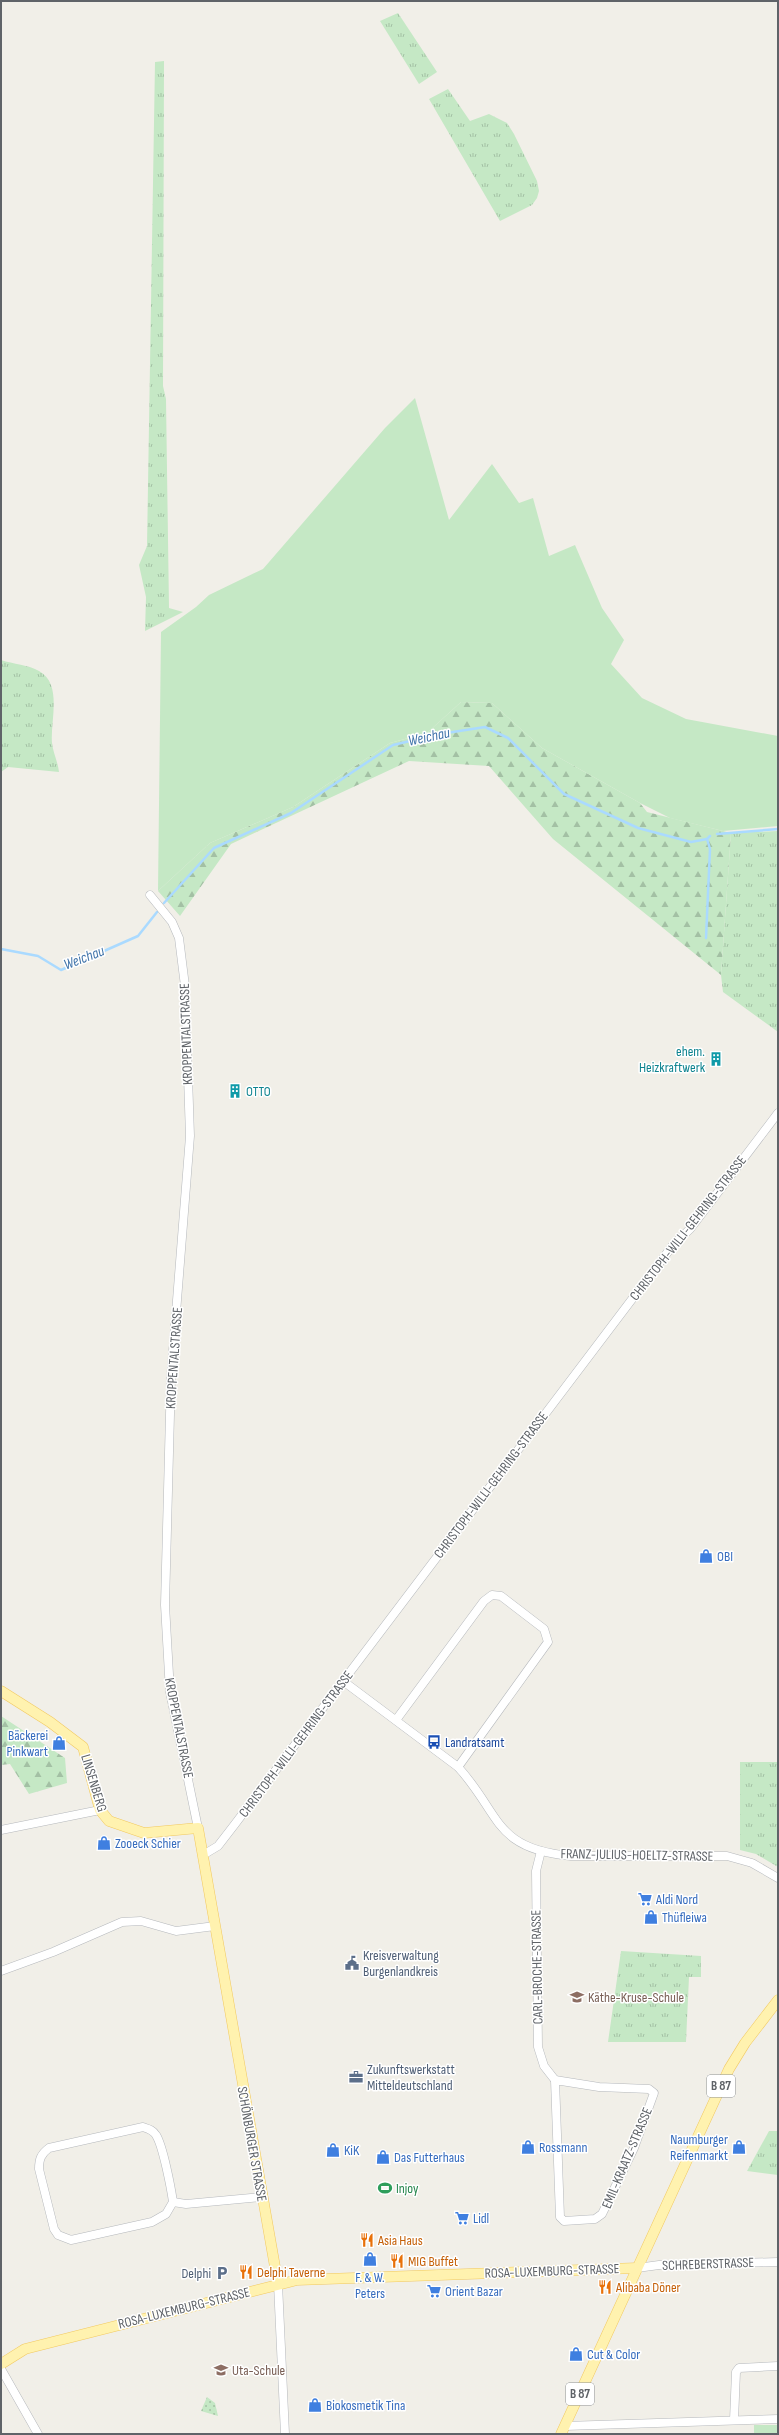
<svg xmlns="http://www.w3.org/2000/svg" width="779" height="2435" font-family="'Sofia Sans Condensed',sans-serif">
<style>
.grass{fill:url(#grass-tufts)}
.forest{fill:url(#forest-firs)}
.park{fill:url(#park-dots)}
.garden{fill:#c5e8c5}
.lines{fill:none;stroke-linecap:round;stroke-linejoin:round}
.stream{stroke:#aadaff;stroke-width:2.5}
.minor-casing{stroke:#b5b8bc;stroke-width:9}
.major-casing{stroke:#f2c960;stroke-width:11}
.minor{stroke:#fff;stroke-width:8}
.major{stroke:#fff2af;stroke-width:10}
.labels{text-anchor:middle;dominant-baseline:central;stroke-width:3;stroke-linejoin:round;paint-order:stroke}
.shield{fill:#fff;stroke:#8f9295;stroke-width:1}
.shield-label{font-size:13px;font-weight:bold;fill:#5f6368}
.street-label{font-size:14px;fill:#5f6368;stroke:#fff}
.culture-label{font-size:14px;fill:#0d838f;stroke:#fff;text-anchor:end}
.shop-label{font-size:14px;fill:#366cbe;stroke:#fff;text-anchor:start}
.transit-label{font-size:14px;fill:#164399;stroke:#fff;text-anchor:start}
.service-label{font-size:14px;fill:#4e5e75;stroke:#fff;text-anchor:start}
.education-label{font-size:14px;fill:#785e54;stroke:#fff;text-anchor:start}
.leisure-label{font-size:14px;fill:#27864d;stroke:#fff;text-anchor:start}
.food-label{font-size:14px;fill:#c56008;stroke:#fff;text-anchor:start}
.water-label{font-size:15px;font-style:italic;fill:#4174aa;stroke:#fff}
</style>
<defs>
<pattern id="grass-tufts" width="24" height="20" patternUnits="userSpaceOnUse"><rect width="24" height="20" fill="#c5e8c5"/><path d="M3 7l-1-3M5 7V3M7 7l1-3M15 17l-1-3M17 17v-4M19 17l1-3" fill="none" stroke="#a3c0a4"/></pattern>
<pattern id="forest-firs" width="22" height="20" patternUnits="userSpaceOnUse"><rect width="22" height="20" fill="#c5e8c5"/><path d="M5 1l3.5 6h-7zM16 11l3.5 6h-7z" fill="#a3c0a4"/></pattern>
<pattern id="park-dots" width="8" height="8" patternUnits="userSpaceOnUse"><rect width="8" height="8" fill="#c5e8c5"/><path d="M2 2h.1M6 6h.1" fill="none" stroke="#a3c0a4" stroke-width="1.8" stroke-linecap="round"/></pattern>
</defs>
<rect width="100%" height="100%" fill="#f1efe8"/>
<!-- grass -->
<g class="grass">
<path d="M398 13 437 72 419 84 380 21Z"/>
<path d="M164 61 163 386 166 399 169 608 183 612 145 631 146 597 139 565 147 546 155 62Z"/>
<path d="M448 89 470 121 489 114 507 123 514 134 537 181 539 191 537 198 532 205 500 221 429 99Z"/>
<path d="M1 660C13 664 29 665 39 671 63 684 50 721 52 743 53 753 58 762 59 772L8 767 1 772Z"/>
<path d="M778 831V1032L723 992 721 975 731 833Z"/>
<path d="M740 1762H778V1867L756 1854 740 1850Z"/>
<path d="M621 1951 701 1956V1977H689L686 2042H608Z"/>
<path d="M769 2131H778V2175L747 2171Z"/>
</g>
<!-- forest -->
<g class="forest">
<path d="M461 702 492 703 542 748 640 803 647 812 731 833 721 975 553 839 489 766 409 761 231 844 180 916 158 891 210 843 293 807 390 743 427 733Z"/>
<path d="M1 1716 65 1758 67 1783 29 1794 10 1764 1 1765Z"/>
</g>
<!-- park -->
<path class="park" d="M207 2397 215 2403 218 2416 201 2411Z"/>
<!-- garden -->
<g class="garden">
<path d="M415 398 449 520 492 464 519 503 533 498 549 556 575 545 602 608 624 640 611 664 642 698 686 719 778 736V826L723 831 670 818 640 803 542 748 492 703 461 702 427 733 390 743 293 807 210 843 158 891 161 632 196 607 209 595 263 569 385 428Z"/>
<rect x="754" y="2425" width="24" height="9"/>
</g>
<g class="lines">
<!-- stream -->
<g class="stream">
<path d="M717 834 778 829"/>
<path d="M164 903 214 848 291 813 393 745 440 734 485 727 508 738 564 794 638 828 691 842 707 839 710 836"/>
<path d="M706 938 710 849 707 839"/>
<path d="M1 949 38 956 61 970 138 936 157 912"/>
</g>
<defs>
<g id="minor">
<path d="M150 895 172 922 179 938 185 986 190 1136 171 1376 165 1605 170 1692 198 1828"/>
<path d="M343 1681 458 1767C501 1814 493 1849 571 1856H727L752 1863 778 1878"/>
<path d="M396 1720 484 1601 492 1595 501 1596 544 1629 548 1642 458 1767"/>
<path d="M1 1830 100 1810"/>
<path d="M541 1851 536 1871 538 2047 544 2066 555 2080"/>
<path d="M203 1855 218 1846 235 1824 673 1245 690 1229 778 1113"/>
<path d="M1 1971 53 1952 122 1922 141 1921 176 1931 215 1926"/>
<path d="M555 2080 599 2087 649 2089 654 2093 634 2148 602 2214 595 2219 564 2221 560 2217Z"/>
<path d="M143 2127C149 2129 153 2130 156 2135 163 2146 171 2188 173 2202L166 2214 152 2222 71 2240 58 2235 54 2229 39 2169C39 2159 41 2154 49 2148Z"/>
<path d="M173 2202 186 2204 261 2197"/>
<path d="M637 2268 659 2265 778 2262"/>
<path d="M278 2284 285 2434"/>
<path d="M1 2369 38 2434"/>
<path d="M734 2420 736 2372 739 2368 778 2366"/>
<path d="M565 2426 778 2419"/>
</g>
<g id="major">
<path d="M1 1691 50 1722 83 1747 100 1810 109 1821 144 1833 198 1828 278 2284"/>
<path d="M1 2364 25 2349 297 2280 637 2268"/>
<path d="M561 2434 729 2069 745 2043 778 2000"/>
</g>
</defs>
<!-- minor casing -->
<use href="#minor" class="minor-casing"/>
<!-- major casing -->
<use href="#major" class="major-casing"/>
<!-- minor -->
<use href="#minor" class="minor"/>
<!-- major -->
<use href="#major" class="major"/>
</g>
<!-- icons -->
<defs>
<symbol id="building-bare" viewBox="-9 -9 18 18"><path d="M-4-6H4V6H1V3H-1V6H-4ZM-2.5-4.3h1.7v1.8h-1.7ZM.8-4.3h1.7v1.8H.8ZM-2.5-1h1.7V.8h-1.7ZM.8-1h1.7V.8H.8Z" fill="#0f9aa8" stroke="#fff" stroke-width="2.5" paint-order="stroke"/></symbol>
<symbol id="shop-bare" viewBox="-9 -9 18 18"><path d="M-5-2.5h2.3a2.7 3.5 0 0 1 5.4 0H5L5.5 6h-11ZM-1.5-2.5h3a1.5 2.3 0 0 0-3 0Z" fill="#3f7fe0" stroke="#fff" stroke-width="2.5" paint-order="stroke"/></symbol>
<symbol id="bus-bare" viewBox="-9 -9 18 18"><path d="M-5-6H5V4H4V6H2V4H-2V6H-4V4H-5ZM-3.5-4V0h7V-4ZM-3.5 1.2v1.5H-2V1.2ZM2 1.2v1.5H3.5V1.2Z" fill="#1a4fb4" stroke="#fff" stroke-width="2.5" paint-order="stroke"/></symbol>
<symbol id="supermarket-bare" viewBox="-9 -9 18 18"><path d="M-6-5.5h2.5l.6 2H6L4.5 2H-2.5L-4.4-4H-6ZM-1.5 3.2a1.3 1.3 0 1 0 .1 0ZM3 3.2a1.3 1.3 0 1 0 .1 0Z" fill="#3f7fe0" stroke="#fff" stroke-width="2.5" paint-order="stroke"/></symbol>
<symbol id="civic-bare" viewBox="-9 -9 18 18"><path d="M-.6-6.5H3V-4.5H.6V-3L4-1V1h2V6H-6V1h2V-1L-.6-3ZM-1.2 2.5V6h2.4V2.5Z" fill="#5c6f8a" stroke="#fff" stroke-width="2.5" paint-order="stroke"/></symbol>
<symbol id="school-bare" viewBox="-9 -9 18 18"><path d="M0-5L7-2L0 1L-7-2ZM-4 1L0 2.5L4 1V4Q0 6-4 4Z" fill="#8d6e63" stroke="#fff" stroke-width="2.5" paint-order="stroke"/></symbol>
<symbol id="office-bare" viewBox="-9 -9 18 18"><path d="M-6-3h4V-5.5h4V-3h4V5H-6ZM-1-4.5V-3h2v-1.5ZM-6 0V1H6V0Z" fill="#5c6f8a" stroke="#fff" stroke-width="2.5" paint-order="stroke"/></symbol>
<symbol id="stadium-bare" viewBox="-9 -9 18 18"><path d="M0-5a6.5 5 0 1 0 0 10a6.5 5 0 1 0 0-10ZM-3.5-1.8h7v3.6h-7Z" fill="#2e9e5b" stroke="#fff" stroke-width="2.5" paint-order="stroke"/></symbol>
<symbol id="restaurant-bare" viewBox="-9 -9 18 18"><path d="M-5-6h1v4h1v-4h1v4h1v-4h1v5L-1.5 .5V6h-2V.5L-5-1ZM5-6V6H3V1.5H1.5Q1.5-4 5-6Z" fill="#e8710a" stroke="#fff" stroke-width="2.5" paint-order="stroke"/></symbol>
<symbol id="parking-bare" viewBox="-9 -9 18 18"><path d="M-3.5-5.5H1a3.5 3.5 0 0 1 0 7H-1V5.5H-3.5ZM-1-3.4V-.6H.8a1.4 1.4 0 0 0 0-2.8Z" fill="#5c6f8a" stroke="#fff" stroke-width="2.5" paint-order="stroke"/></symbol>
</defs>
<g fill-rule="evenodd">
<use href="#building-bare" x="706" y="1049" width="20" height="20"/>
<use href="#building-bare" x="225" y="1081" width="20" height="20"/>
<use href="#shop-bare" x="696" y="1546" width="20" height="20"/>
<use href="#bus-bare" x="424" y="1732" width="20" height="20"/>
<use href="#shop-bare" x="49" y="1733" width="20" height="20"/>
<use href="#shop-bare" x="94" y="1833" width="20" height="20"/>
<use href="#supermarket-bare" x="635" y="1889" width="20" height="20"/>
<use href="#shop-bare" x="641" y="1907" width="20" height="20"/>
<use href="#civic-bare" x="342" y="1953" width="20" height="20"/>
<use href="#school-bare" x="567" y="1987" width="20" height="20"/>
<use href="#office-bare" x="346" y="2067" width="20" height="20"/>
<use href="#shop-bare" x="518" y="2137" width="20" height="20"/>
<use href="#shop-bare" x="729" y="2137" width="20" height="20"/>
<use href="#shop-bare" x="323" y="2140" width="20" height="20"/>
<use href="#shop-bare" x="373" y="2147" width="20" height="20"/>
<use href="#stadium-bare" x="375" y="2178" width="20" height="20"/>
<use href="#supermarket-bare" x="452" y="2208" width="20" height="20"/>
<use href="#restaurant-bare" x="357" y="2230" width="20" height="20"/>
<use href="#shop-bare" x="360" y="2249" width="20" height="20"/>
<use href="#restaurant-bare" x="387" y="2251" width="20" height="20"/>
<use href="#restaurant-bare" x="236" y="2262" width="20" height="20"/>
<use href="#parking-bare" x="212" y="2263" width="20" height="20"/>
<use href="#restaurant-bare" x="595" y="2277" width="20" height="20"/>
<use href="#supermarket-bare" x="424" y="2281" width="20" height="20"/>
<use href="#shop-bare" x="566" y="2344" width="20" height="20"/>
<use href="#school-bare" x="211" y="2360" width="20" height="20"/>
<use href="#shop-bare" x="305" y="2395" width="20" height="20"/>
</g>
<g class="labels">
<!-- shield labels -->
<g class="shield">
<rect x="707" y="2075" width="28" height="22" rx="3"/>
<rect x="566" y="2383" width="28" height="22" rx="3"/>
</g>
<g class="shield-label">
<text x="721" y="2086">B 87</text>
<text x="580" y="2394">B 87</text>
</g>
<!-- street labels -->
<g class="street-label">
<text transform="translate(186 1034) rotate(-92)">KROPPENTALSTRASSE</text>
<text transform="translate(688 1228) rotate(-52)">CHRISTOPH-WILLI-GEHRING-STRASSE</text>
<text transform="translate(174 1358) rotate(-86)">KROPPENTALSTRASSE</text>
<text transform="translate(491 1485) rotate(-53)">CHRISTOPH-WILLI-GEHRING-STRASSE</text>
<text transform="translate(179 1728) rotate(79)">KROPPENTALSTRASSE</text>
<text transform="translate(296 1744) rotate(-53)">CHRISTOPH-WILLI-GEHRING-STRASSE</text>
<text transform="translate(94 1783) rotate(73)">LINSENBERG</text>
<text transform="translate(637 1855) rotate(1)">FRANZ-JULIUS-HOELTZ-STRASSE</text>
<text transform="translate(537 1967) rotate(-91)">CARL-BROCHE-STRASSE</text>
<text transform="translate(252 2144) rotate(80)">SCHÖNBURGER STRASSE</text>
<text transform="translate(627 2158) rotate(-67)">EMIL-KRAATZ-STRASSE</text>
<text transform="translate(708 2264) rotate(-2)">SCHREBERSTRASSE</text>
<text transform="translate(552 2271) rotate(-2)">ROSA-LUXEMBURG-STRASSE</text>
<text transform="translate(184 2308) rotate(-14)">ROSA-LUXEMBURG-STRASSE</text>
</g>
<!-- culture labels -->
<g class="culture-label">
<text x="705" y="1051">ehem.<tspan x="705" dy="16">Heizkraftwerk</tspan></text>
<text x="246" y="1091" text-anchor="start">OTTO</text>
</g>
<!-- shop labels -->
<g class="shop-label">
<text x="717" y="1556">OBI</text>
<text x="48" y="1735" text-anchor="end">Bäckerei<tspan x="48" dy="16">Pinkwart</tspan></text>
<text x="115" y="1843">Zooeck Schier</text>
<text x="656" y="1899">Aldi Nord</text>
<text x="662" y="1917">Thüfleiwa</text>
<text x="728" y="2139" text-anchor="end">Naumburger<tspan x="728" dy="16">Reifenmarkt</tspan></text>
<text x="539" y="2147">Rossmann</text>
<text x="344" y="2150">KiK</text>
<text x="394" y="2157">Das Futterhaus</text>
<text x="473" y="2218">Lidl</text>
<text x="370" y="2277" text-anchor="middle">F. &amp; W.<tspan x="370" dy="16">Peters</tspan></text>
<text x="445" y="2291">Orient Bazar</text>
<text x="587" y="2354">Cut &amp; Color</text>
<text x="326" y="2405">Biokosmetik Tina</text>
</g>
<!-- transit labels -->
<g class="transit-label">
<text x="445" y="1742">Landratsamt</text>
</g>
<!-- service labels -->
<g class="service-label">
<text x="363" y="1955">Kreisverwaltung<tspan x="363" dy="16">Burgenlandkreis</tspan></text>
<text x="367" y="2069">Zukunftswerkstatt<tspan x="367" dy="16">Mitteldeutschland</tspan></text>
<text x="211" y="2273" text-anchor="end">Delphi</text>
</g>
<!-- education labels -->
<g class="education-label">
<text x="588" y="1997">Käthe-Kruse-Schule</text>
<text x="232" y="2370">Uta-Schule</text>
</g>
<!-- leisure labels -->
<g class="leisure-label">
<text x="396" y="2188">Injoy</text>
</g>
<!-- food labels -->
<g class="food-label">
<text x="378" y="2240">Asia Haus</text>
<text x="408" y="2261">MIG Buffet</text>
<text x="257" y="2272">Delphi Taverne</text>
<text x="616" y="2287">Alibaba Döner</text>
</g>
<!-- water labels -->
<g class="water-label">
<text transform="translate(429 737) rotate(-12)">Weichau</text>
<text transform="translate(84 958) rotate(-21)">Weichau</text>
</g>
</g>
<!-- border -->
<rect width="779" height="2435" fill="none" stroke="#5f6368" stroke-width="4"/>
</svg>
